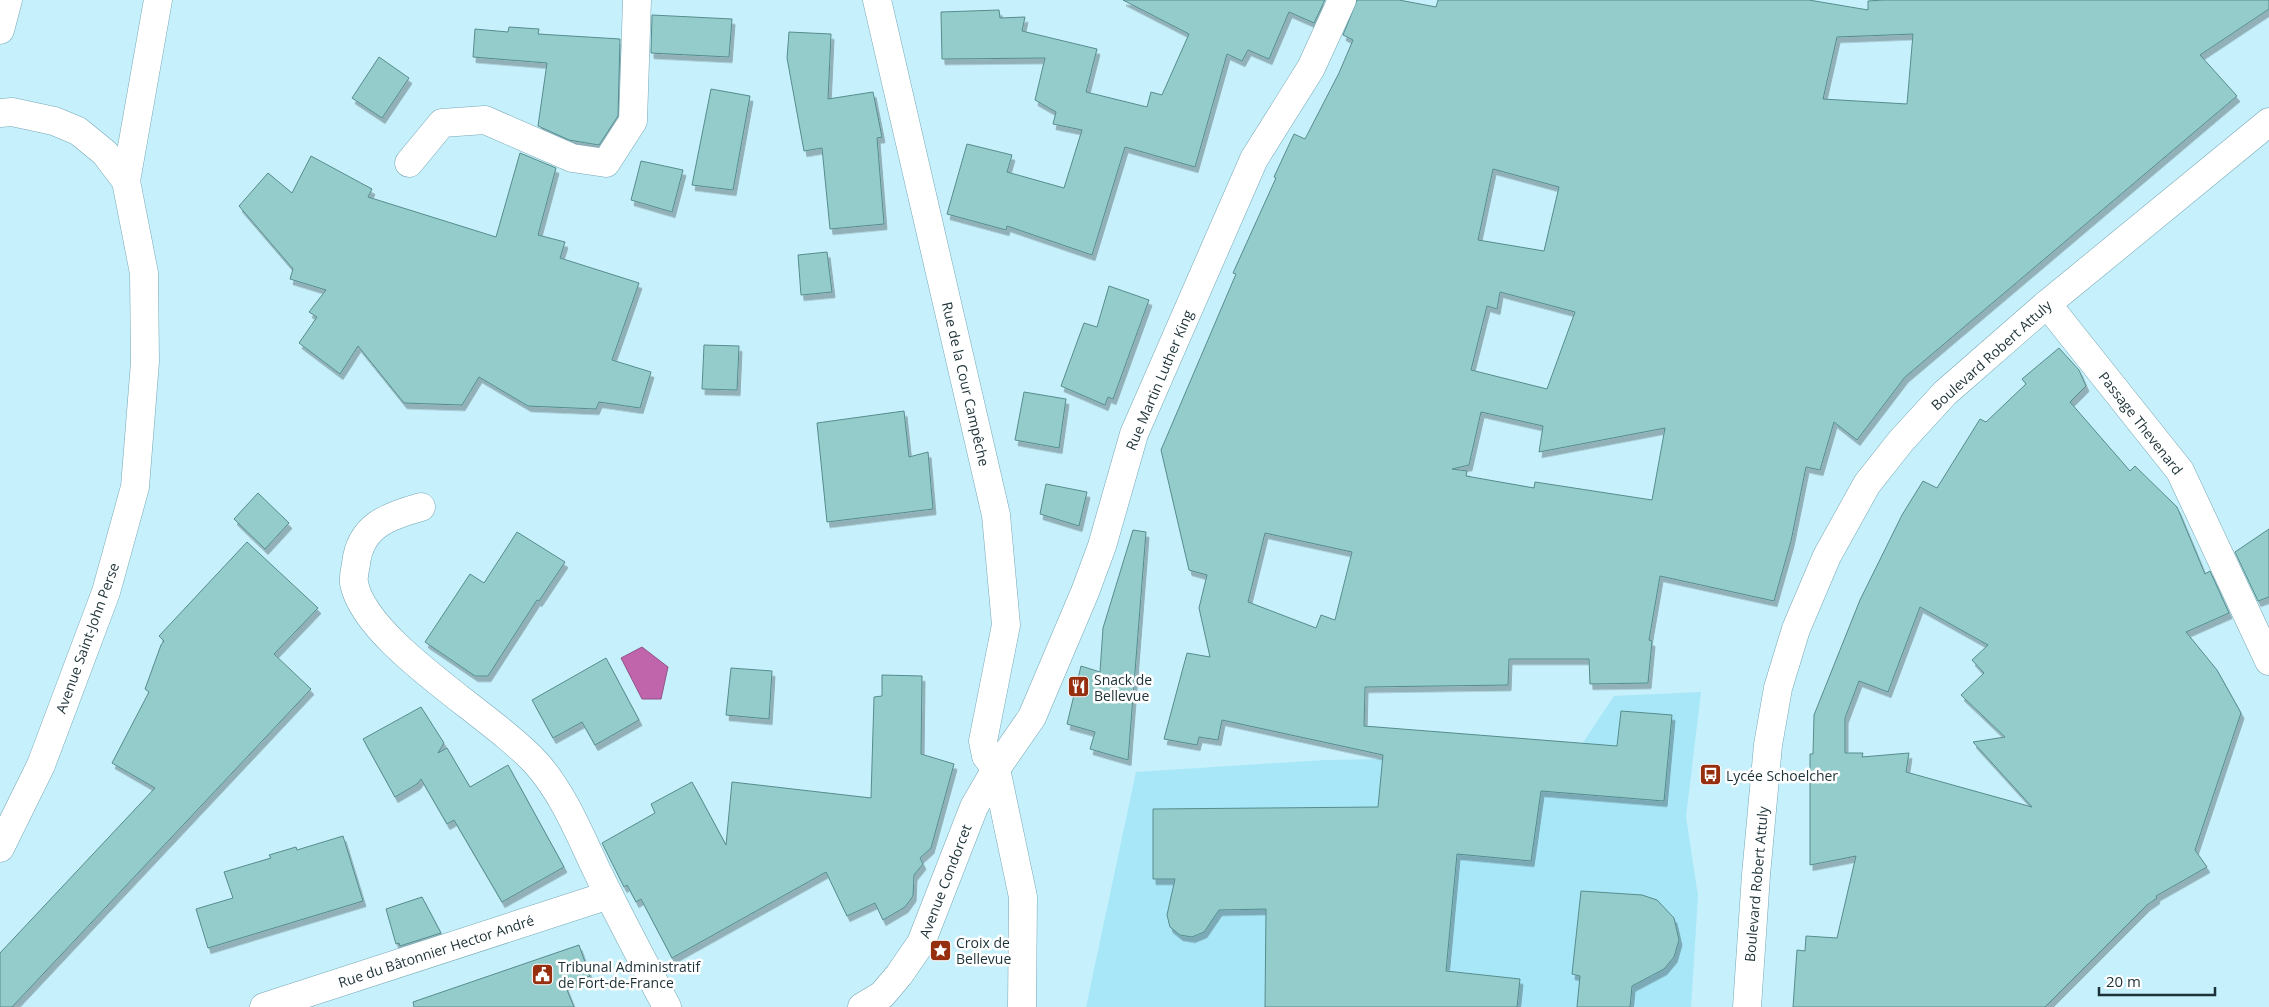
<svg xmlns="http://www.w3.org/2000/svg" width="2269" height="1007" font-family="'Open Sans',sans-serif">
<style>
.built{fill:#a8e7f8}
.water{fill:#c065ab;stroke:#8f5688}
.building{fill:#94cccc;stroke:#568c8d;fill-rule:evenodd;filter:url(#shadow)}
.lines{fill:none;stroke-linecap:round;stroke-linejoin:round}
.minor-casing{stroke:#75a8b6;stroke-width:29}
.major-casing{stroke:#75a8b6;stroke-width:29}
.minor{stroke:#fff;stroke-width:28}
.major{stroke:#fff;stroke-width:28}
.labels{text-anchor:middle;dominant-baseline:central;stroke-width:5;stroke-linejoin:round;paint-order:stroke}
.street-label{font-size:14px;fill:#1d3238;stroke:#fff}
.poi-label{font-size:14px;fill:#1d3238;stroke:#fff;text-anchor:start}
</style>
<defs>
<filter id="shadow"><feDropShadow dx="3" dy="5.5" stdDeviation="0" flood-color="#0004"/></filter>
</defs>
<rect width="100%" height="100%" fill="#c6f0fb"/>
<!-- built -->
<path class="built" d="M1701 692 1686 817 1698 896 1691 1007H1086L1136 772 1325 760 1574 756 1614 696Z"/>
<!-- water -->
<path class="water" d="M642 647 668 667 661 699H642L621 658Z"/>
<!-- building -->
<g class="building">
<path d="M1123 0H1325L1314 23 1289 12 1269 59 1248 50 1242 61 1227 54 1195 167 1125 147 1092 255 1007 226 1006 230 947 214 967 144 1012 155 1007 172 1064 188 1082 130 1053 124 1056 112 1035 100 1045 58 942 59 941 12 999 10 1000 18 1025 17 1022 31 1097 49 1086 92 1147 107 1151 92 1162 95 1189 34Z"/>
<path d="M1357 0H1399L1436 7 1438 0H1809L1868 10V1L1883 0H2269V9L2200 55 2237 96 1905 377 1857 440 1834 422 1820 470 1806 467 1791 541 1774 601 1660 576 1649 640 1652 641 1648 683 1590 684 1589 659H1509L1508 685 1365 687 1364 726 1617 746 1621 711 1672 715 1664 801 1541 791 1531 861 1457 854 1446 971 1520 979 1517 1007H1265L1266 909 1219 910 1204 932 1192 937 1180 935 1170 927 1167 915 1175 879H1153V809L1378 807 1383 755 1222 720 1218 740 1199 737 1197 745 1164 739 1187 653 1210 657 1199 608 1207 575 1189 570 1161 450 1236 274 1233 273 1276 178 1274 177 1294 134 1305 139 1339 73 1353 40 1343 35ZM1913 34 1907 104 1823 99 1837 37ZM1493 169 1559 187 1544 251 1478 240ZM1500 292 1575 312 1547 389 1471 370 1487 306 1497 309ZM1481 412 1543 426 1539 452 1665 428 1652 500 1535 482 1534 488 1466 476 1467 471 1452 469 1469 465ZM1265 533 1352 552 1335 620 1321 615 1316 628 1248 602Z"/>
<path d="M652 15 732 19 729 57 651 53Z"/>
<path d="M509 27 539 29 538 34 620 39 618 116 599 145 569 140 538 126 547 63 473 57 475 29 508 32Z"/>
<path d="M789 32 831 34 828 99 873 92 882 137 877 138 884 224 830 229 822 148 804 151 787 58Z"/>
<path d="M379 57 409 78 382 118 352 98Z"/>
<path d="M711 89 750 96 733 190 692 185Z"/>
<path d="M520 153 556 168 538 235 565 242 560 258 639 283 612 360 651 372 640 408 599 402 596 409 528 406 479 377 462 405 404 403 358 346 340 374 299 343 317 317 309 312 326 290 290 279 293 269 239 206 268 173 292 193 311 156 372 189 368 197 496 237Z"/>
<path d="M641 161 683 170 672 212 631 200Z"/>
<path d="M827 252 832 292 801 295 798 255Z"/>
<path d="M1109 286 1149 300 1113 399 1108 397 1105 405 1061 386 1084 323 1097 327Z"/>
<path d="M704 345 739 346 737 390 702 389Z"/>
<path d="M2059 348 2079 370 2086 386 2070 402 2130 471 2135 466 2177 507 2205 574 2210 571 2229 613 2186 632 2217 670 2241 713 2195 850 2207 867 2156 896 2157 898 2147 905 2045 1007H1793L1797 950 1805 951 1806 936 1837 938 1856 856 1810 865V754H1813L1814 715 1860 600 1902 515 1923 481 1937 488 1980 419 1986 422 2026 384 2022 379ZM1920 607 1988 645 1972 660 1984 673 1961 695 2005 737 1973 742 2032 807 1906 772 1909 753 1862 757 1863 753H1845V718L1859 681 1888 692Z"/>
<path d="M1024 392 1066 399 1059 448 1015 440Z"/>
<path d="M904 411 909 457 928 452 933 509 827 522 817 423Z"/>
<path d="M1046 484 1087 492 1079 526 1040 514Z"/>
<path d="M258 493 289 523 265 549 234 519Z"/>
<path d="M2269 529V597L2258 601 2235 552Z"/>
<path d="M1133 530 1146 532 1128 760 1090 749 1095 732 1067 724 1081 666 1100 672 1103 628Z"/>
<path d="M517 532 565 562 539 601 537 600 488 676H475L425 642 470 574 484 583Z"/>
<path d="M247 542 318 608 274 654 311 689 12 1007H0V953L155 788 112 763 149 692 145 689 161 645 164 641 159 636Z"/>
<path d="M606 658 639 720 595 745 582 722 553 738 532 700Z"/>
<path d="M731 668 772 671 769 719 726 715Z"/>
<path d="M882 675 922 676 921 754 954 764 931 848 920 858 923 864 914 875 913 896 905 907 883 920 875 903 847 916 826 872 672 958 641 899 636 902 627 885 624 887 602 843 655 813 651 804 692 782 726 845 732 782 871 798 874 697 882 696Z"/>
<path d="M421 707 444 743 438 753 447 748 470 787 508 765 564 867 502 902 454 820 447 824 421 779 417 784 395 797 363 739Z"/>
<path d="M343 836 363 901 208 948 196 909 233 898 224 872 271 858 269 855 296 847 297 850Z"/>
<path d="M1581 891 1642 895 1657 900 1674 918 1679 940 1674 957 1664 969 1632 986 1630 1007H1577L1580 976 1572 974Z"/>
<path d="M422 897 441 933 400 946 399 943 396 944 386 909Z"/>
<path d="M579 945 590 976 565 985 574 1007H414L413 1002Z"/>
</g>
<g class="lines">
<defs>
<g id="minor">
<path d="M877 0 996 515 1006 625 983 741 986 756 996 769"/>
<path d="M0 30 8 0"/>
<path d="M0 113 12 112 54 121 78 131 105 153 126 181 144 273 145 362 135 487 106 592 41 765 0 848"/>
<path d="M409 163 442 123 485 120 572 158 606 163 633 121 637 0"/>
<path d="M126 181 158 0"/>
<path d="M2047 304 2180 471 2269 661"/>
<path d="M421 507C388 516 360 526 356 564 355 570 353 577 354 583 365 643 494 716 537 764 566 797 582 841 601 879 622 922 645 965 667 1007"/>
<path d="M264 1007 609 895"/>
</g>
<g id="major">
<path d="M996 769 1023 897 1022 1007"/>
<path d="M862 1007 882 995 899 975 921 943 974 807 996 769 1032 717 1085 592 1102 546 1134 434 1254 159 1311 68 1342 0"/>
<path d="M1747 1007 1756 875 1768 745 1778 688 1796 629 1827 556 1867 484 1901 441 1945 393 2047 304 2269 122"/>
</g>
</defs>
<!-- minor casing -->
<use href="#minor" class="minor-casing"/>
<!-- major casing -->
<use href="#major" class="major-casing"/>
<!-- minor -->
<use href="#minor" class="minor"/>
<!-- major -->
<use href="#major" class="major"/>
</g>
<!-- icons -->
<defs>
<symbol id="restaurant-square" viewBox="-11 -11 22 22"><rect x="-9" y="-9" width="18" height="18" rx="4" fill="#962f0f" stroke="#fff"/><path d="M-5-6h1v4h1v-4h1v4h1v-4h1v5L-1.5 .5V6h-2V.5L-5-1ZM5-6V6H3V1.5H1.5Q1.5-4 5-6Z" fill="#fff"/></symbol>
<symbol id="bus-square" viewBox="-11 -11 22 22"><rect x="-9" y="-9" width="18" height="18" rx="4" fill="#962f0f" stroke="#fff"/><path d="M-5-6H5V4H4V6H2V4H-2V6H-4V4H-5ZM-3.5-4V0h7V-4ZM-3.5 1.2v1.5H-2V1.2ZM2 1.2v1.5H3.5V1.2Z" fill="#fff"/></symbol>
<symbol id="sight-square" viewBox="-11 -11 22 22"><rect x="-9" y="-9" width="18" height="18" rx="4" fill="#962f0f" stroke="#fff"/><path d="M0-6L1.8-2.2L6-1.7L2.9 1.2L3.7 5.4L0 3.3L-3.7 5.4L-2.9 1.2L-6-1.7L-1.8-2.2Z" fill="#fff"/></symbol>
<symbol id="civic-square" viewBox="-11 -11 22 22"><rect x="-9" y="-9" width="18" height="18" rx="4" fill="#962f0f" stroke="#fff"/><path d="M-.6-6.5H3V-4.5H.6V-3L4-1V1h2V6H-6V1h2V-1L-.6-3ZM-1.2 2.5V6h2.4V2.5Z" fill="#fff"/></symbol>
</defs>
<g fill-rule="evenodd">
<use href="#restaurant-square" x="1066" y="674" width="25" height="25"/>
<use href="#bus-square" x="1698" y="762" width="25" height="25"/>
<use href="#sight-square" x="928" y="938" width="25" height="25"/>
<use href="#civic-square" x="530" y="962" width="25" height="25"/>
</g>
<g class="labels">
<!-- street labels -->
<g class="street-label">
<text transform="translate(1991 355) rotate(-42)">Boulevard Robert Attuly</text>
<text transform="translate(1159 380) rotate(-67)">Rue Martin Luther King</text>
<text transform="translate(966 384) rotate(77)">Rue de la Cour Campêche</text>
<text transform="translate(2141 423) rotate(52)">Passage Thevenard</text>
<text transform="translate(87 638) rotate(-70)">Avenue Saint-John Perse</text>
<text transform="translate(945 881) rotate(-69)">Avenue Condorcet</text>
<text transform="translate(1756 884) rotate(-85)">Boulevard Robert Attuly</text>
<text transform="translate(436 951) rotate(-18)">Rue du Bâtonnier Hector André</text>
</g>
<!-- poi labels -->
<g class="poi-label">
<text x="1094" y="679">Snack de<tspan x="1094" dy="16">Bellevue</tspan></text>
<text x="1726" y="775">Lycée Schoelcher</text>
<text x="956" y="942">Croix de<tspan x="956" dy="16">Bellevue</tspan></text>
<text x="558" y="966">Tribunal Administratif<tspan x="558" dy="16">de Fort-de-France</tspan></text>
</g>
</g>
<!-- scale -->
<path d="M2099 987v8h116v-8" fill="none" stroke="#1d3238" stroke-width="2.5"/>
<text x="2106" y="987" font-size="15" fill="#1d3238" stroke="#ffffff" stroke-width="4" paint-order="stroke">20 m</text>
</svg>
